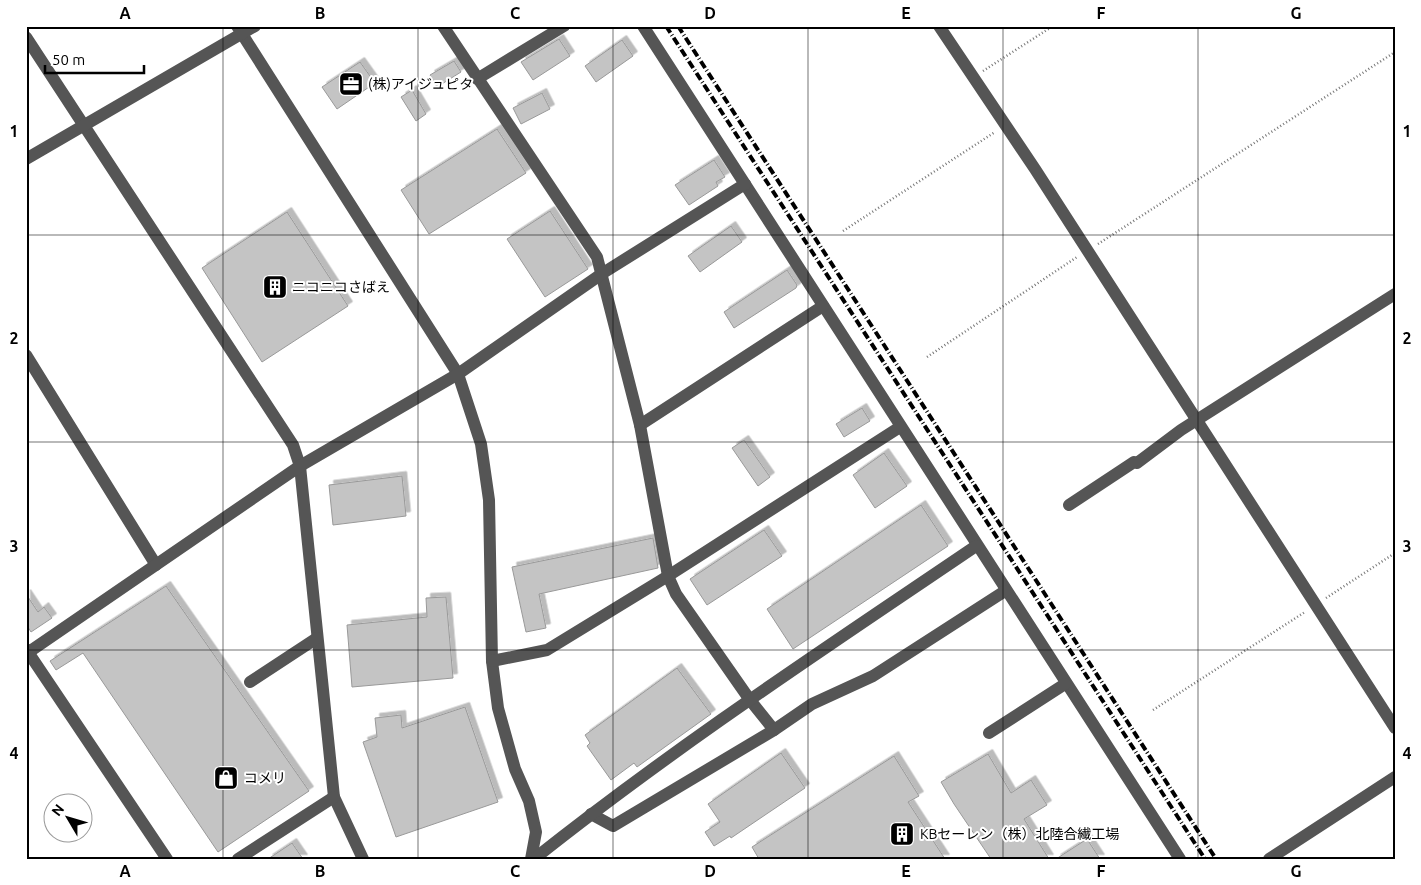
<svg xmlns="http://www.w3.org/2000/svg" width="1421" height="885" font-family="Ubuntu,'Noto Sans JP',sans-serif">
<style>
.building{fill:#c4c4c4;stroke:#999;filter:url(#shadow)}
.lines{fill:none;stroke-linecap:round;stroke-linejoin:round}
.path{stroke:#777;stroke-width:2.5;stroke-dasharray:1 2.5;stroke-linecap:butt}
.minor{stroke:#555;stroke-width:12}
.rail{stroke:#000;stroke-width:4;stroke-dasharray:8 2.5 1 2.5;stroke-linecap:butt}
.grid{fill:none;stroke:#000;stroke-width:1;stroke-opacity:0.55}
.labels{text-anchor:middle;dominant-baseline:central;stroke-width:4;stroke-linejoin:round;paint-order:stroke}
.poi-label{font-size:14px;fill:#000;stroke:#fff;text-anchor:start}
.neatline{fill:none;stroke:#000;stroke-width:2}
.grid-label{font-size:16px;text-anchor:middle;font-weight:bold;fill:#000}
</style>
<defs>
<filter id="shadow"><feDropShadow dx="4.5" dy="-4.5" stdDeviation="0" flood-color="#0004"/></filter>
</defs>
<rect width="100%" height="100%" fill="#fff"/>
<!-- building -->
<g class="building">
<path d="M559 39 570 56 533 80 521 62Z"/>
<path d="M622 40 633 56 596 82 585 66Z"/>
<path d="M454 61 461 72 437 87 430 75Z"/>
<path d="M360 62 375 83 337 109 322 87Z"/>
<path d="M412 90 426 114 416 121 401 97Z"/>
<path d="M542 93 550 109 521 124 513 108Z"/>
<path d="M497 129 526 173 429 234 401 190Z"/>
<path d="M714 160 725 177 716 182 718 186 689 205 675 185Z"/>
<path d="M550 211 588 269 545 297 507 239Z"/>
<path d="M287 212 348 306 262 362 202 268Z"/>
<path d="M731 226 742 242 700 272 688 256Z"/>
<path d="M787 270 797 285 796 288 734 328 724 312Z"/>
<path d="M862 408 870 421 844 437 836 424Z"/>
<path d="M744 440 770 477 758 486 732 448Z"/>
<path d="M884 453 907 486 875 508 853 475Z"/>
<path d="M402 476 406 516 333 525 329 485Z"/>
<path d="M921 505 948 546 793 649 767 609Z"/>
<path d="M764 530 782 556 707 605 690 579Z"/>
<path d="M653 538 658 568 539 594 546 628 526 632 512 567Z"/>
<path d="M166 586 309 791 218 852 83 653 56 670 50 661Z"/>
<path d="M26 594 38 612 44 607 52 618 31 632 26 624Z"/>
<path d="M446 597 453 678 352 687 347 625 427 617 426 598Z"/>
<path d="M677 668 711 714 637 767 634 763 611 780 587 746 590 743 585 735Z"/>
<path d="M465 707 498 802 396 837 363 742 377 737 375 718 401 715 402 728Z"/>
<path d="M781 753 805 788 731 838 730 836 714 846 705 832 720 822 708 804Z"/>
<path d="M988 754 1011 793 1031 780 1047 805 1024 819 1049 859H991L954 804 941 782Z"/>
<path d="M894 756 919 796 908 802 945 859H759L752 847Z"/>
<path d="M1087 839 1100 859H1056Z"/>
<path d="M292 843 303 859H268Z"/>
</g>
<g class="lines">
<!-- path -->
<g class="path">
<path d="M983 71 1053 26"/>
<path d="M843 231 995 132"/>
<path d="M1098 244 1395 52"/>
<path d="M927 357 1077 257"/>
<path d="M1326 598 1395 553"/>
<path d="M1153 710 1305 612"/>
</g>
<!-- minor -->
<g class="minor">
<path d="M237 26 458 374 481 444 489 500 492 661 498 708 515 769 529 801 536 832 531 859"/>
<path d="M443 26 597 257 640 425 668 576 676 594 750 700 774 730"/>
<path d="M643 26 1180 859"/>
<path d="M939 26 1035 169 1395 728"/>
<path d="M26 37 293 445 300 466 334 797 363 859"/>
<path d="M477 79 564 26"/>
<path d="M26 159 255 26"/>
<path d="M26 355 156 565"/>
<path d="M640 425 823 306"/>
<path d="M1069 505 1134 462 1137 463 1181 430 1395 294"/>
<path d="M26 649 167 859"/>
<path d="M26 654 300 466 458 374 603 273 745 184"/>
<path d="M492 661 547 650 668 576 900 427"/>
<path d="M250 682 317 638"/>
<path d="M989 733 1065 684"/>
<path d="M591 814 613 826 774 730 812 704 873 676 1005 591"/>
<path d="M238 859 334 797"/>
<path d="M534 859C676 746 827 647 976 546"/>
<path d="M1269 859 1395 777"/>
</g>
<!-- rail -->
<g class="rail">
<path d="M666 26 1205 859"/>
<path d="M678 26 1216 859"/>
</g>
</g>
<!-- grid -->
<path class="grid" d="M223 26V859M418 26V859M613 26V859M808 26V859M1003 26V859M1198 26V859M26 235H1395M26 442H1395M26 650H1395"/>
<!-- icons -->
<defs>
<symbol id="office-square" viewBox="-11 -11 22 22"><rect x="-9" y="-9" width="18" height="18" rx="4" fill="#000" stroke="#fff"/><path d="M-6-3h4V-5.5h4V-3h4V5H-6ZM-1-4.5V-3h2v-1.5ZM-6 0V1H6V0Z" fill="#fff"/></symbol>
<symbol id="building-square" viewBox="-11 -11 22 22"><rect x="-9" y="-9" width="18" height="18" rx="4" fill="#000" stroke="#fff"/><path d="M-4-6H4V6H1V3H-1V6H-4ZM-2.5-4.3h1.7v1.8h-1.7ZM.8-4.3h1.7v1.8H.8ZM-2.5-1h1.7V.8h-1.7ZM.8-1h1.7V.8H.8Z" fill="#fff"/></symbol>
<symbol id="shop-square" viewBox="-11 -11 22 22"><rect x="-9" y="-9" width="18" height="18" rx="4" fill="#000" stroke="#fff"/><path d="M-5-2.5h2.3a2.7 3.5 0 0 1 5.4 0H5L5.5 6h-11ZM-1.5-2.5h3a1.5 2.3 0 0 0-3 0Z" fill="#fff"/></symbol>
</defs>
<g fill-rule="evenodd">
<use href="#office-square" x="337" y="70" width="28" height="28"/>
<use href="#building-square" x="261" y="273" width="28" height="28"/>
<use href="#shop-square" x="212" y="764" width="28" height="28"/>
<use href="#building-square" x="888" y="820" width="28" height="28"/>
</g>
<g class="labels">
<!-- poi labels -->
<g class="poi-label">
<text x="368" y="84">(株)アイジュピタ</text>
<text x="292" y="287">ニコニコさばえ</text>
<text x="244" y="778">コメリ</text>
<text x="920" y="834">KBセーレン（株）北陸合繊工場</text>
</g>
</g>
<!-- border -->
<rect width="1421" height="885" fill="none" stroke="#ffffff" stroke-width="55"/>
<!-- north arrow -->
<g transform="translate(68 818) rotate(308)"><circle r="24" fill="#ffffff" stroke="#999999"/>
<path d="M0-4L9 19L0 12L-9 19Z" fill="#000000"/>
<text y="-8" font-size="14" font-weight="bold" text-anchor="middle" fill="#000000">N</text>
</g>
<!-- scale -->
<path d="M45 65v8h99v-8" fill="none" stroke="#000000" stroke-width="2.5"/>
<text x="52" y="65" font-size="15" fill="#000000" stroke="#ffffff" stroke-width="4" paint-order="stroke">50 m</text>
<rect x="28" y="28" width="1366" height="830" class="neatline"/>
<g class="grid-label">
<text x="125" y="19">A</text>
<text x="320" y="19">B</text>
<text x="515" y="19">C</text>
<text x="710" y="19">D</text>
<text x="906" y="19">E</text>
<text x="1101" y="19">F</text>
<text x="1296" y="19">G</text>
<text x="14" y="137">1</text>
<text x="1407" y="137">1</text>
<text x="14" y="344">2</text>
<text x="1407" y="344">2</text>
<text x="14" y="552">3</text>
<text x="1407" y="552">3</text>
<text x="14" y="759">4</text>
<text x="1407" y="759">4</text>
<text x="125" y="877">A</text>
<text x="320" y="877">B</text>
<text x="515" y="877">C</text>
<text x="710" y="877">D</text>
<text x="906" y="877">E</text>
<text x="1101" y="877">F</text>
<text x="1296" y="877">G</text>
</g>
</svg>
